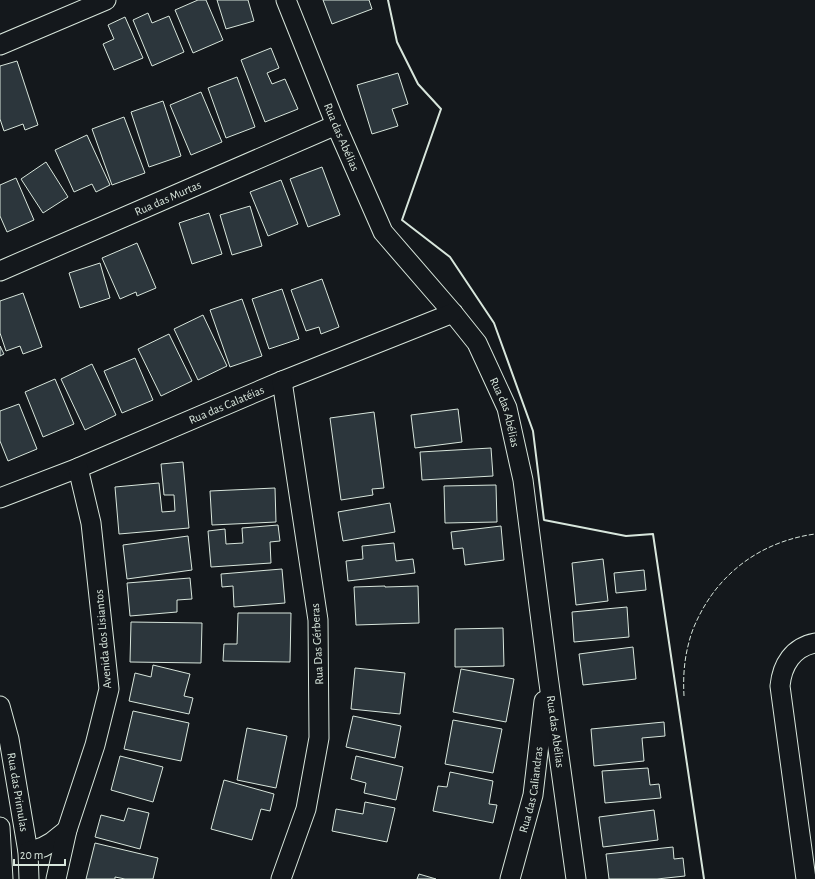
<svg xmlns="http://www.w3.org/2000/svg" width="815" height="879" font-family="'Alegreya Sans',sans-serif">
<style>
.building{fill:#2c363c;stroke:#d8e6dc}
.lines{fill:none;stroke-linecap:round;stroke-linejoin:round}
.minor-casing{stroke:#d8e6dc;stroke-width:21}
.minor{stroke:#14181c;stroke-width:19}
.fence{stroke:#d8e6dc;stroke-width:1;stroke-dasharray:5 2;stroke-linecap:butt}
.wall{stroke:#d8e6dc;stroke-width:2}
.labels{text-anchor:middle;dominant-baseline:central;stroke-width:3;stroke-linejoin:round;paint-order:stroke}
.street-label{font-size:12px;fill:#d8e6dc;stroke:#14181c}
</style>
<rect width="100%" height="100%" fill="#14181c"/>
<!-- building -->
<g class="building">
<path d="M198 0H206L223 40 193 53 175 10Z"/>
<path d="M217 0H248L254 21 226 29Z"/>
<path d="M323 0H369L372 9 332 24Z"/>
<path d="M148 13 152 23 169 16 184 52 152 66 133 20Z"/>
<path d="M125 17 143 58 114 70 103 44 114 39 108 25Z"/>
<path d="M271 48 279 68 267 73 272 84 285 79 298 109 265 122 241 60Z"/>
<path d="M17 61 38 125 25 130 23 124 4 131 0 119V66Z"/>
<path d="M398 73 408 104 392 109 398 126 372 134 357 85Z"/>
<path d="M237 77 255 127 226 138 208 88Z"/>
<path d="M201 92 222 142 191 155 170 105Z"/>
<path d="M163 101 181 156 149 167 131 112Z"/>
<path d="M124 117 145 173 112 185 92 129Z"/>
<path d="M87 135 110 185 96 192 92 184 74 192 55 150Z"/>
<path d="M46 162 68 197 43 213 21 179Z"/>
<path d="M322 167 340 215 308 227 290 179Z"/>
<path d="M16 178 34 220 7 232 0 216V185Z"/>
<path d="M281 180 298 224 268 236 250 192Z"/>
<path d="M250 206 262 246 232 255 220 215Z"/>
<path d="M209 213 222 254 192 264 179 223Z"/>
<path d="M137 243 156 288 137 296 136 292 120 299 102 258Z"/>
<path d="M100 263 110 298 80 308 69 273Z"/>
<path d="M322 279 339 327 321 334 319 327 306 331 291 290Z"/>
<path d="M282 289 299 339 269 349 252 299Z"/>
<path d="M23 293 42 347 23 354 20 346 6 351 0 333V301Z"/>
<path d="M242 299 262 356 230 367 210 310Z"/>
<path d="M203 315 227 366 198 380 174 329Z"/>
<path d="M169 334 192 381 161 396 138 349Z"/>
<path d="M0 346 4 354 0 356Z"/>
<path d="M135 358 153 400 122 413 104 371Z"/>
<path d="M92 364 116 415 85 430 61 379Z"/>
<path d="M55 379 74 424 43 437 25 392Z"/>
<path d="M19 404 37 449 8 461 0 441V411Z"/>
<path d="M458 409 462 442 415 448 411 415Z"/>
<path d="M374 412 384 488 372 489 373 495 341 500 330 418Z"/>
<path d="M491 448 493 476 422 480 420 452Z"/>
<path d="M183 462 189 528 119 534 115 487 159 483 162 512 175 511 174 495H164L161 464Z"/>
<path d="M496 485 497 522 445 523 444 486Z"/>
<path d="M275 488 276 522 212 525 210 491Z"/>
<path d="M390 503 395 532 343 541 338 512Z"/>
<path d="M278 525 280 541 270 542 271 563 211 567 208 531 225 529 226 544 243 543 242 528Z"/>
<path d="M501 526 504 560 465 565 463 548 453 549 451 532Z"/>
<path d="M188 536 192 570 127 579 123 545Z"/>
<path d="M394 543 396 561 413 559 415 573 348 581 346 561 363 559 362 546Z"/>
<path d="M603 559 608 601 576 605 572 563Z"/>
<path d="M282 569 285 603 234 607 233 586 222 587 221 574Z"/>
<path d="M644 570 646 590 616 593 614 573Z"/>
<path d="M190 578 192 599 177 600V612L130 616 127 583Z"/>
<path d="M385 586V587L418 586 419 623 356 625 354 587Z"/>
<path d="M627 607 629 637 574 642 572 612Z"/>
<path d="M238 613H291L290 662 223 661 224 644H237Z"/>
<path d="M131 622 202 623 201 663 130 662Z"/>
<path d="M503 628 504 666 455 667V629Z"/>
<path d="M633 647 636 679 583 685 579 654Z"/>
<path d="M153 665 190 674 184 696 193 698 189 714 129 701 135 673 151 677Z"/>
<path d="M355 668 405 673 400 714 351 709Z"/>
<path d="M461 669 514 679 506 722 453 712Z"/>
<path d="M133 711 189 723 181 761 124 749Z"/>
<path d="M353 716 401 726 395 758 346 747Z"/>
<path d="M453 720 502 729 493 773 445 764Z"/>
<path d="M664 722 665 736 642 738 644 761 594 766 591 729Z"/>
<path d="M247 728 287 736 276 788 237 780Z"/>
<path d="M120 756 163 767 153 802 111 790Z"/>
<path d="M356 756 403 767 396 800 364 793 366 783 351 779Z"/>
<path d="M648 768 650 785 659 784 661 798 605 803 602 771Z"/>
<path d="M450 772 493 781 489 804 497 805 493 823 433 811 438 786 447 787Z"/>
<path d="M224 780 274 794 270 811 261 809 252 840 211 829Z"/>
<path d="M365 802 395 808 387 842 332 831 336 809 363 814Z"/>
<path d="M128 808 149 813 140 849 95 837 101 815 124 821Z"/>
<path d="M654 810 658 840 603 847 599 817Z"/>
<path d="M95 843 158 858 153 879H125L115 877V879H86Z"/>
<path d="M673 847 674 859 683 858 685 876 657 879H609L606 854Z"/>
<path d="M419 874 436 879H417Z"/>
</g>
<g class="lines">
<defs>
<g id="minor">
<path id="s1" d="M286 0 336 125 383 232 453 313 477 343 507 408 523 480 548 676 576 879"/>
<path d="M0 45 106 0"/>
<path id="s2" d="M0 271 336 125"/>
<path id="s3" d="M0 498 78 468 282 381 453 313"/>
<path id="s4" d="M0 706 9 739 28 852 29 879"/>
<path d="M0 827 3 879"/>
<path d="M28 852 43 847 52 842 67 830"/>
<path d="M56 879 67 830 95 745 109 689 91 523 78 468"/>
<path d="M281 879 306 809 319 738 318 620 282 381"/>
<path id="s5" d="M510 879 533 795 544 701"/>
<path d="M806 879 780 686C782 665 793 647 815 643"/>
</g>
</defs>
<!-- minor casing -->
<use href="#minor" class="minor-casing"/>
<!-- minor -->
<use href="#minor" class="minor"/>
<!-- fence -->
<path class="fence" d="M684 696C683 678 684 660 689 642 691 633 695 624 699 616 722 570 764 541 815 534"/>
<!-- wall -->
<path class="wall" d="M388 0 397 42 418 84 441 109 402 220 450 257 494 323 533 431 544 520 626 536 653 534 704 879"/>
</g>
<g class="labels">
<!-- street labels -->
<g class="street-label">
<text stroke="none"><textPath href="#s1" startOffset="148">Rua das Abélias</textPath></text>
<text stroke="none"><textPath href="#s2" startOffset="183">Rua das Murtas</textPath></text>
<text stroke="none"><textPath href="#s3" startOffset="245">Rua das Calatéias</textPath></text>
<text stroke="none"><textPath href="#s1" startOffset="472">Rua das Abélias</textPath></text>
<text transform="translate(103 639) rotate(-95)">Avenida dos Lisiantos</text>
<text transform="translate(317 644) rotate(-93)">Rua Das Gérberas</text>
<text stroke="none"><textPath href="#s1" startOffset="796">Rua das Abélias</textPath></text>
<text stroke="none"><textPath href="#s5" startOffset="92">Rua das Caliandras</textPath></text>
<text stroke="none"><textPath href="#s4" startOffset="88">Rua das Primulas</textPath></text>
</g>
</g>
<!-- scale -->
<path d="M14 859v6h51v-6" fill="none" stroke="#d8e6dc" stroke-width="2"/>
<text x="20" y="859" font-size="12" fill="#d8e6dc" stroke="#14181c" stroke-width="3" paint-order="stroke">20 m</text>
</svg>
